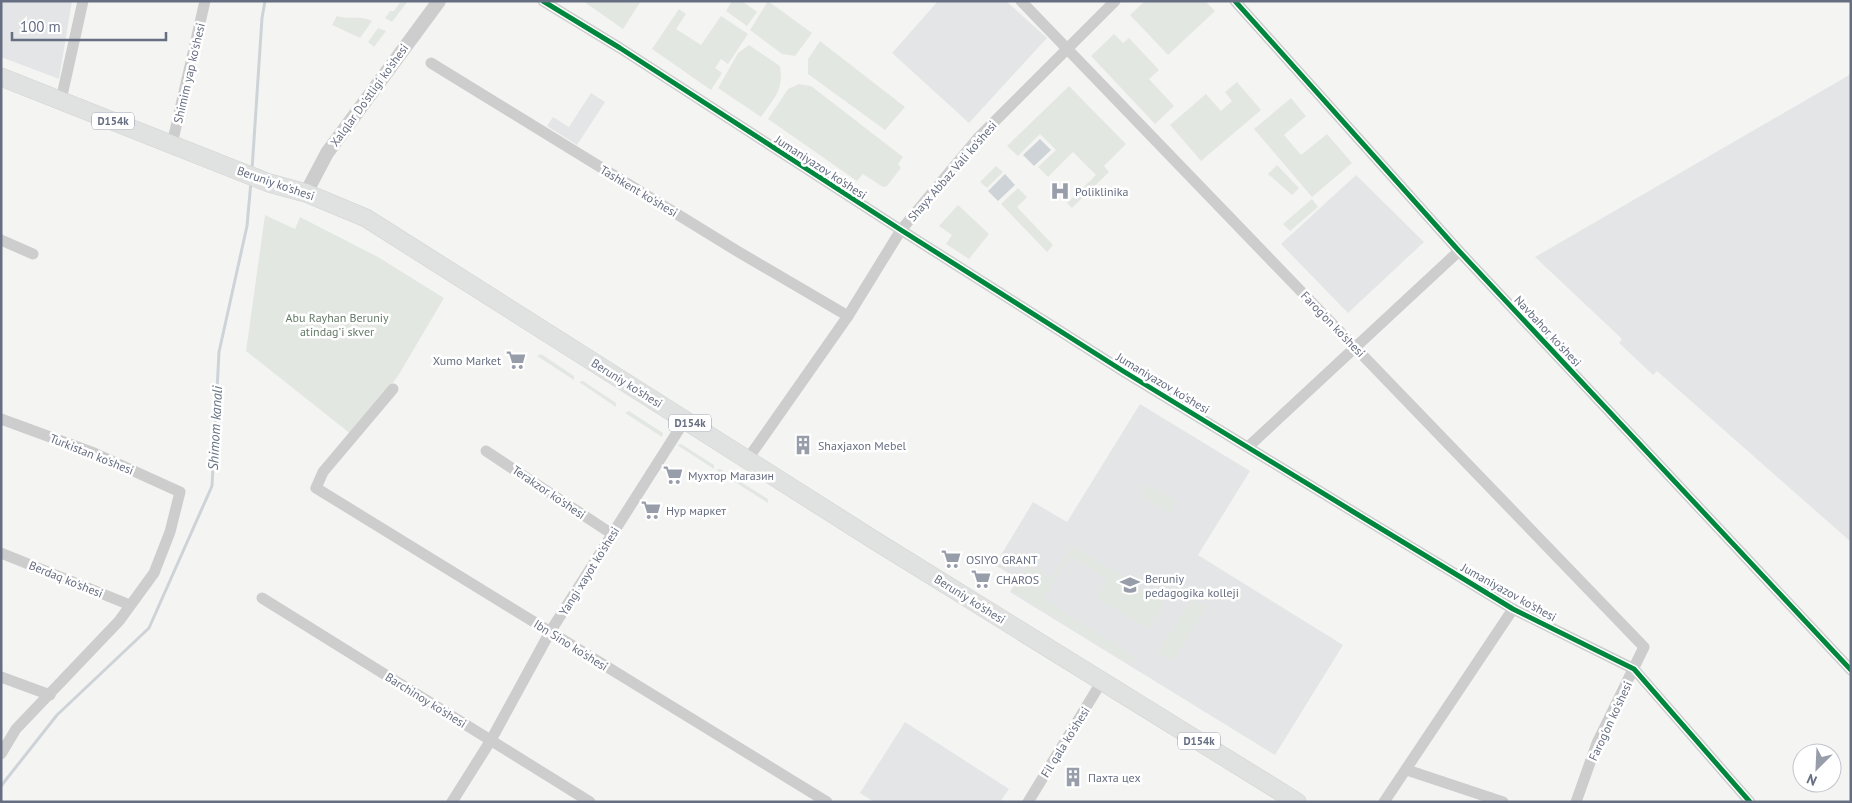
<svg xmlns="http://www.w3.org/2000/svg" width="1852" height="803" font-family="'PT Sans',sans-serif">
<style>
.built{fill:#e4e5e6}
.green{fill:#e3e7e2}
.water{fill:#ced3d8}
.lines{fill:none;stroke-linecap:round;stroke-linejoin:round}
.stream{stroke:#ced3d8;stroke-width:3}
.primary-casing{stroke:#d2d2d2;stroke-width:19}
.minor{stroke:#cdcdce;stroke-width:11}
.tertiary{stroke:#cdcdce;stroke-width:14}
.primary{stroke:#e0e1e1;stroke-width:18}
.cycleway-casing{stroke:#fff;stroke-width:8}
.cycleway{stroke:#00873e;stroke-width:5}
.labels{text-anchor:middle;dominant-baseline:central;stroke-width:5;stroke-linejoin:round;paint-order:stroke}
.shield{fill:#fff;stroke:#949aa8;stroke-width:1}
.shield-label{font-size:11px;font-weight:bold;fill:#666e82}
.street-label{font-size:12px;fill:#666e82;stroke:#fff}
.poi-label{font-size:12px;fill:#666e82;stroke:#fff;text-anchor:start}
.park-label{font-size:12px;fill:#647a66;stroke:#fff}
.water-label{font-size:14px;font-style:italic;fill:#677585;stroke:#fff}
</style>
<rect width="100%" height="100%" fill="#f4f5f3"/>
<!-- built -->
<g class="built">
<path d="M1 1H72L59 79 1 57Z"/>
<path d="M938 1H1006L1047 38 969 123 892 53Z"/>
<path d="M1851 74V542L1657 371 1653 375 1619 343 1622 339 1535 257Z"/>
<path d="M591 93 605 102 577 145 547 126 553 117 569 127Z"/>
<path d="M1356 175 1424 242 1348 313 1281 244Z"/>
<path d="M1140 404 1250 471 1198 555 1343 645 1275 755 1010 592 1018 579 995 565 1033 502 1067 522Z"/>
<path d="M905 722 1009 789 1000 802H874L860 793Z"/>
</g>
<!-- green -->
<g class="green">
<path d="M401 1H408L392 22 385 18 390 11H394Z"/>
<path d="M583 1H641L623 29Z"/>
<path d="M732 1H742L757 12 747 26 726 11Z"/>
<path d="M768 1 812 33 795 56 782 54 750 30Z"/>
<path d="M1145 1H1205L1215 11 1168 55 1130 15Z"/>
<path d="M679 9 686 14 676 29 701 45 721 16 748 34 728 64 721 59 715 68 722 73 711 90 652 49Z"/>
<path d="M337 16C349 20 361 15 372 21L360 38 332 25Z"/>
<path d="M378 28 386 31 374 47 368 42Z"/>
<path d="M1114 34 1123 43 1129 38 1159 70 1149 79 1174 106 1155 124 1091 56Z"/>
<path d="M820 41 905 107 885 130 808 74V59Z"/>
<path d="M749 45 780 66C784 91 774 98 761 117L718 88 738 53Z"/>
<path d="M1237 82 1261 110 1201 161 1170 125 1206 94 1221 111 1232 101 1225 92Z"/>
<path d="M799 84 811 86 903 157 898 164 901 168 887 186 883 187 863 174 857 181 768 119 788 89Z"/>
<path d="M1069 86 1126 144 1104 166 1109 172 1072 208 1067 203 1096 175 1073 152 1048 177 1038 167 1056 150 1040 134 1018 156 1007 146Z"/>
<path d="M1291 98 1306 116 1284 135 1301 155 1327 134 1352 163 1312 197 1254 129Z"/>
<path d="M1277 165 1299 188 1292 195 1268 174Z"/>
<path d="M996 166 1003 172 987 188 980 182Z"/>
<path d="M1018 188 1027 197 1017 207 1053 245 1047 252 1001 204Z"/>
<path d="M1312 199 1318 207 1290 231 1283 224Z"/>
<path d="M958 205 989 234 969 259 946 244 952 235 939 226Z"/>
<path d="M265 215 295 229 300 217 378 257 444 298 398 376 352 435 246 351Z"/>
<path d="M541 354 574 376V380L537 356Z"/>
<path d="M583 381 616 403V407L579 382Z"/>
<path d="M629 411 663 433 662 437 625 413Z"/>
<path d="M681 444 714 465V469L677 445Z"/>
<path d="M720 469 768 499V503L716 470Z"/>
<path d="M1147 485 1177 501 1170 513 1141 496Z"/>
<path d="M1072 545 1164 603 1148 629 1096 597 1107 579 1070 556 1043 599 1136 658 1131 665 1012 591 1029 564 1051 578Z"/>
<path d="M1192 599 1206 608 1172 661 1158 652Z"/>
</g>
<!-- water -->
<g class="water">
<path d="M1040 139 1051 150 1034 166 1023 155Z"/>
<path d="M1005 174 1015 185 998 201 988 191Z"/>
</g>
<g class="lines">
<!-- stream -->
<g class="stream">
<path d="M252 170 262 18 265 1"/>
<path d="M1 786 57 715 149 628 212 486 219 352 247 226 251 181"/>
</g>
<defs>
<path id="primary" d="M1 77 269 183 306 193 366 218 874 540 1297 802"/>
</defs>
<!-- primary casing -->
<use href="#primary" class="primary-casing"/>
<!-- minor -->
<g class="minor">
<path d="M543 1 620 48 901 230 1123 371 1352 511 1513 609 1634 669 1750 802"/>
<path d="M1021 1 1644 647 1597 743 1576 802"/>
<path d="M1235 1 1459 251 1851 670"/>
<path d="M431 63 737 251 848 316"/>
<path d="M61 100 83 1"/>
<path d="M172 144 205 1"/>
<path d="M1 240 33 254"/>
<path d="M393 389 323 472 316 488 827 802"/>
<path d="M1 419 94 453 180 492 170 532 154 573 119 621 16 729 1 754"/>
<path d="M1249 446 1459 251"/>
<path d="M486 451 612 534"/>
<path d="M747 460 848 316 901 230 978 138 1115 1"/>
<path d="M1 553 130 605"/>
<path d="M262 598 590 802"/>
<path d="M1 677 50 695"/>
<path d="M1407 770 1503 802"/>
<path d="M452 802 491 740 550 632 685 420"/>
<path d="M1028 802 1102 681"/>
<path d="M1384 802 1513 609"/>
</g>
<!-- tertiary -->
<path class="tertiary" d="M306 193 327 153 439 1"/>
<!-- primary -->
<use href="#primary" class="primary"/>
<defs>
<g id="cycleway">
<path d="M543 1 620 48 901 230 1123 371 1352 511 1513 609 1634 669 1750 802"/>
<path d="M1235 1 1459 251 1851 670"/>
</g>
</defs>
<!-- cycleway casing -->
<use href="#cycleway" class="cycleway-casing"/>
<!-- cycleway -->
<use href="#cycleway" class="cycleway"/>
</g>
<!-- icons -->
<defs>
<symbol id="hospital-bare" viewBox="-9 -9 18 18"><path d="M-5-5h3v3.5h4V-5h3V5h-3V1.5h-4V5h-3Z" fill="#989daa" stroke="#fff" stroke-width="2.5" paint-order="stroke"/></symbol>
<symbol id="supermarket-bare" viewBox="-9 -9 18 18"><path d="M-6-5.5h2.5l.6 2H6L4.5 2H-2.5L-4.4-4H-6ZM-1.5 3.2a1.3 1.3 0 1 0 .1 0ZM3 3.2a1.3 1.3 0 1 0 .1 0Z" fill="#989daa" stroke="#fff" stroke-width="2.5" paint-order="stroke"/></symbol>
<symbol id="building-bare" viewBox="-9 -9 18 18"><path d="M-4-6H4V6H1V3H-1V6H-4ZM-2.5-4.3h1.7v1.8h-1.7ZM.8-4.3h1.7v1.8H.8ZM-2.5-1h1.7V.8h-1.7ZM.8-1h1.7V.8H.8Z" fill="#989daa" stroke="#fff" stroke-width="2.5" paint-order="stroke"/></symbol>
<symbol id="university-bare" viewBox="-9 -9 18 18"><path d="M0-5L7-2L0 1L-7-2ZM-4 1L0 2.5L4 1V4Q0 6-4 4Z" fill="#989daa" stroke="#fff" stroke-width="2.5" paint-order="stroke"/></symbol>
</defs>
<g fill-rule="evenodd">
<use href="#hospital-bare" x="1046" y="177" width="28" height="28"/>
<use href="#supermarket-bare" x="502" y="346" width="28" height="28"/>
<use href="#building-bare" x="789" y="431" width="28" height="28"/>
<use href="#supermarket-bare" x="659" y="461" width="28" height="28"/>
<use href="#supermarket-bare" x="637" y="496" width="28" height="28"/>
<use href="#supermarket-bare" x="937" y="545" width="28" height="28"/>
<use href="#supermarket-bare" x="967" y="565" width="28" height="28"/>
<use href="#university-bare" x="1116" y="571" width="28" height="28"/>
<use href="#building-bare" x="1059" y="763" width="28" height="28"/>
</g>
<g class="labels">
<!-- shield labels -->
<g class="shield">
<rect x="92" y="112.5" width="42" height="17" rx="4"/>
<rect x="669" y="414.5" width="42" height="17" rx="4"/>
<rect x="1178" y="732.5" width="42" height="17" rx="4"/>
</g>
<g class="shield-label">
<text x="113" y="121">D154k</text>
<text x="690" y="423">D154k</text>
<text x="1199" y="741">D154k</text>
</g>
<!-- street labels -->
<g class="street-label">
<text transform="translate(189 73) rotate(-77)">Shimim yap ko'shesi</text>
<text transform="translate(369 95) rotate(-54)">Xalqlar Do'stligi ko'shesi</text>
<text transform="translate(821 167) rotate(33)">Jumaniyazov ko'shesi</text>
<text transform="translate(952 171) rotate(-49)">Shayx Abbaz Vali ko'shesi</text>
<text transform="translate(276 183) rotate(19)">Beruniy ko'shesi</text>
<text transform="translate(639 191) rotate(31)">Tashkent ko'shesi</text>
<text transform="translate(1333 324) rotate(46)">Farog'on ko'shesi</text>
<text transform="translate(1548 331) rotate(47)">Navbahor ko'shesi</text>
<text transform="translate(627 383) rotate(32)">Beruniy ko'shesi</text>
<text transform="translate(1163 383) rotate(31)">Jumaniyazov ko'shesi</text>
<text transform="translate(92 454) rotate(22)">Turkistan ko'shesi</text>
<text transform="translate(549 492) rotate(34)">Terakzor ko'shesi</text>
<text transform="translate(589 571) rotate(-58)">Yangi xayot ko'shesi</text>
<text transform="translate(66 579) rotate(22)">Berdaq ko'shesi</text>
<text transform="translate(1509 592) rotate(29)">Jumaniyazov ko'shesi</text>
<text transform="translate(970 599) rotate(32)">Beruniy ko'shesi</text>
<text transform="translate(571 645) rotate(32)">Ibn Sino ko'shesi</text>
<text transform="translate(426 700) rotate(32)">Barchinoy ko'shesi</text>
<text transform="translate(1610 721) rotate(-65)">Farog'on ko'shesi</text>
<text transform="translate(1065 742) rotate(-58)">Fil qala ko'shesi</text>
</g>
<!-- poi labels -->
<g class="poi-label">
<text x="1075" y="191">Poliklinika</text>
<text x="501" y="360" text-anchor="end">Xumo Market</text>
<text x="818" y="445">Shaxjaxon Mebel</text>
<text x="688" y="475">Мухтор Магазин</text>
<text x="666" y="510">Нур маркет</text>
<text x="966" y="559">OSIYO GRANT</text>
<text x="1145" y="578">Beruniy<tspan x="1145" dy="14">pedagogika kolleji</tspan></text>
<text x="996" y="579">CHAROS</text>
<text x="1088" y="777">Пахта цех</text>
</g>
<!-- park labels -->
<g class="park-label">
<text x="337" y="317">Abu Rayhan Beruniy<tspan x="337" dy="14">atindag'i skver</tspan></text>
</g>
<!-- water labels -->
<g class="water-label">
<text transform="translate(215 428) rotate(-87)">Shimom kanali</text>
</g>
</g>
<!-- border -->
<rect width="1852" height="803" fill="none" stroke="#666e82" stroke-width="5"/>
<!-- north arrow -->
<g transform="translate(1817 768) rotate(204)"><circle r="24" fill="#ffffff" stroke="#c2c5cd"/>
<path d="M0-4L9 19L0 12L-9 19Z" fill="#989daa"/>
<text y="-8" font-size="14" font-weight="bold" text-anchor="middle" fill="#666e82">N</text>
</g>
<!-- scale -->
<path d="M12 32v8h154v-8" fill="none" stroke="#666e82" stroke-width="2.5"/>
<text x="20" y="32" font-size="15" fill="#666e82" stroke="#ffffff" stroke-width="4" paint-order="stroke">100 m</text>
</svg>
